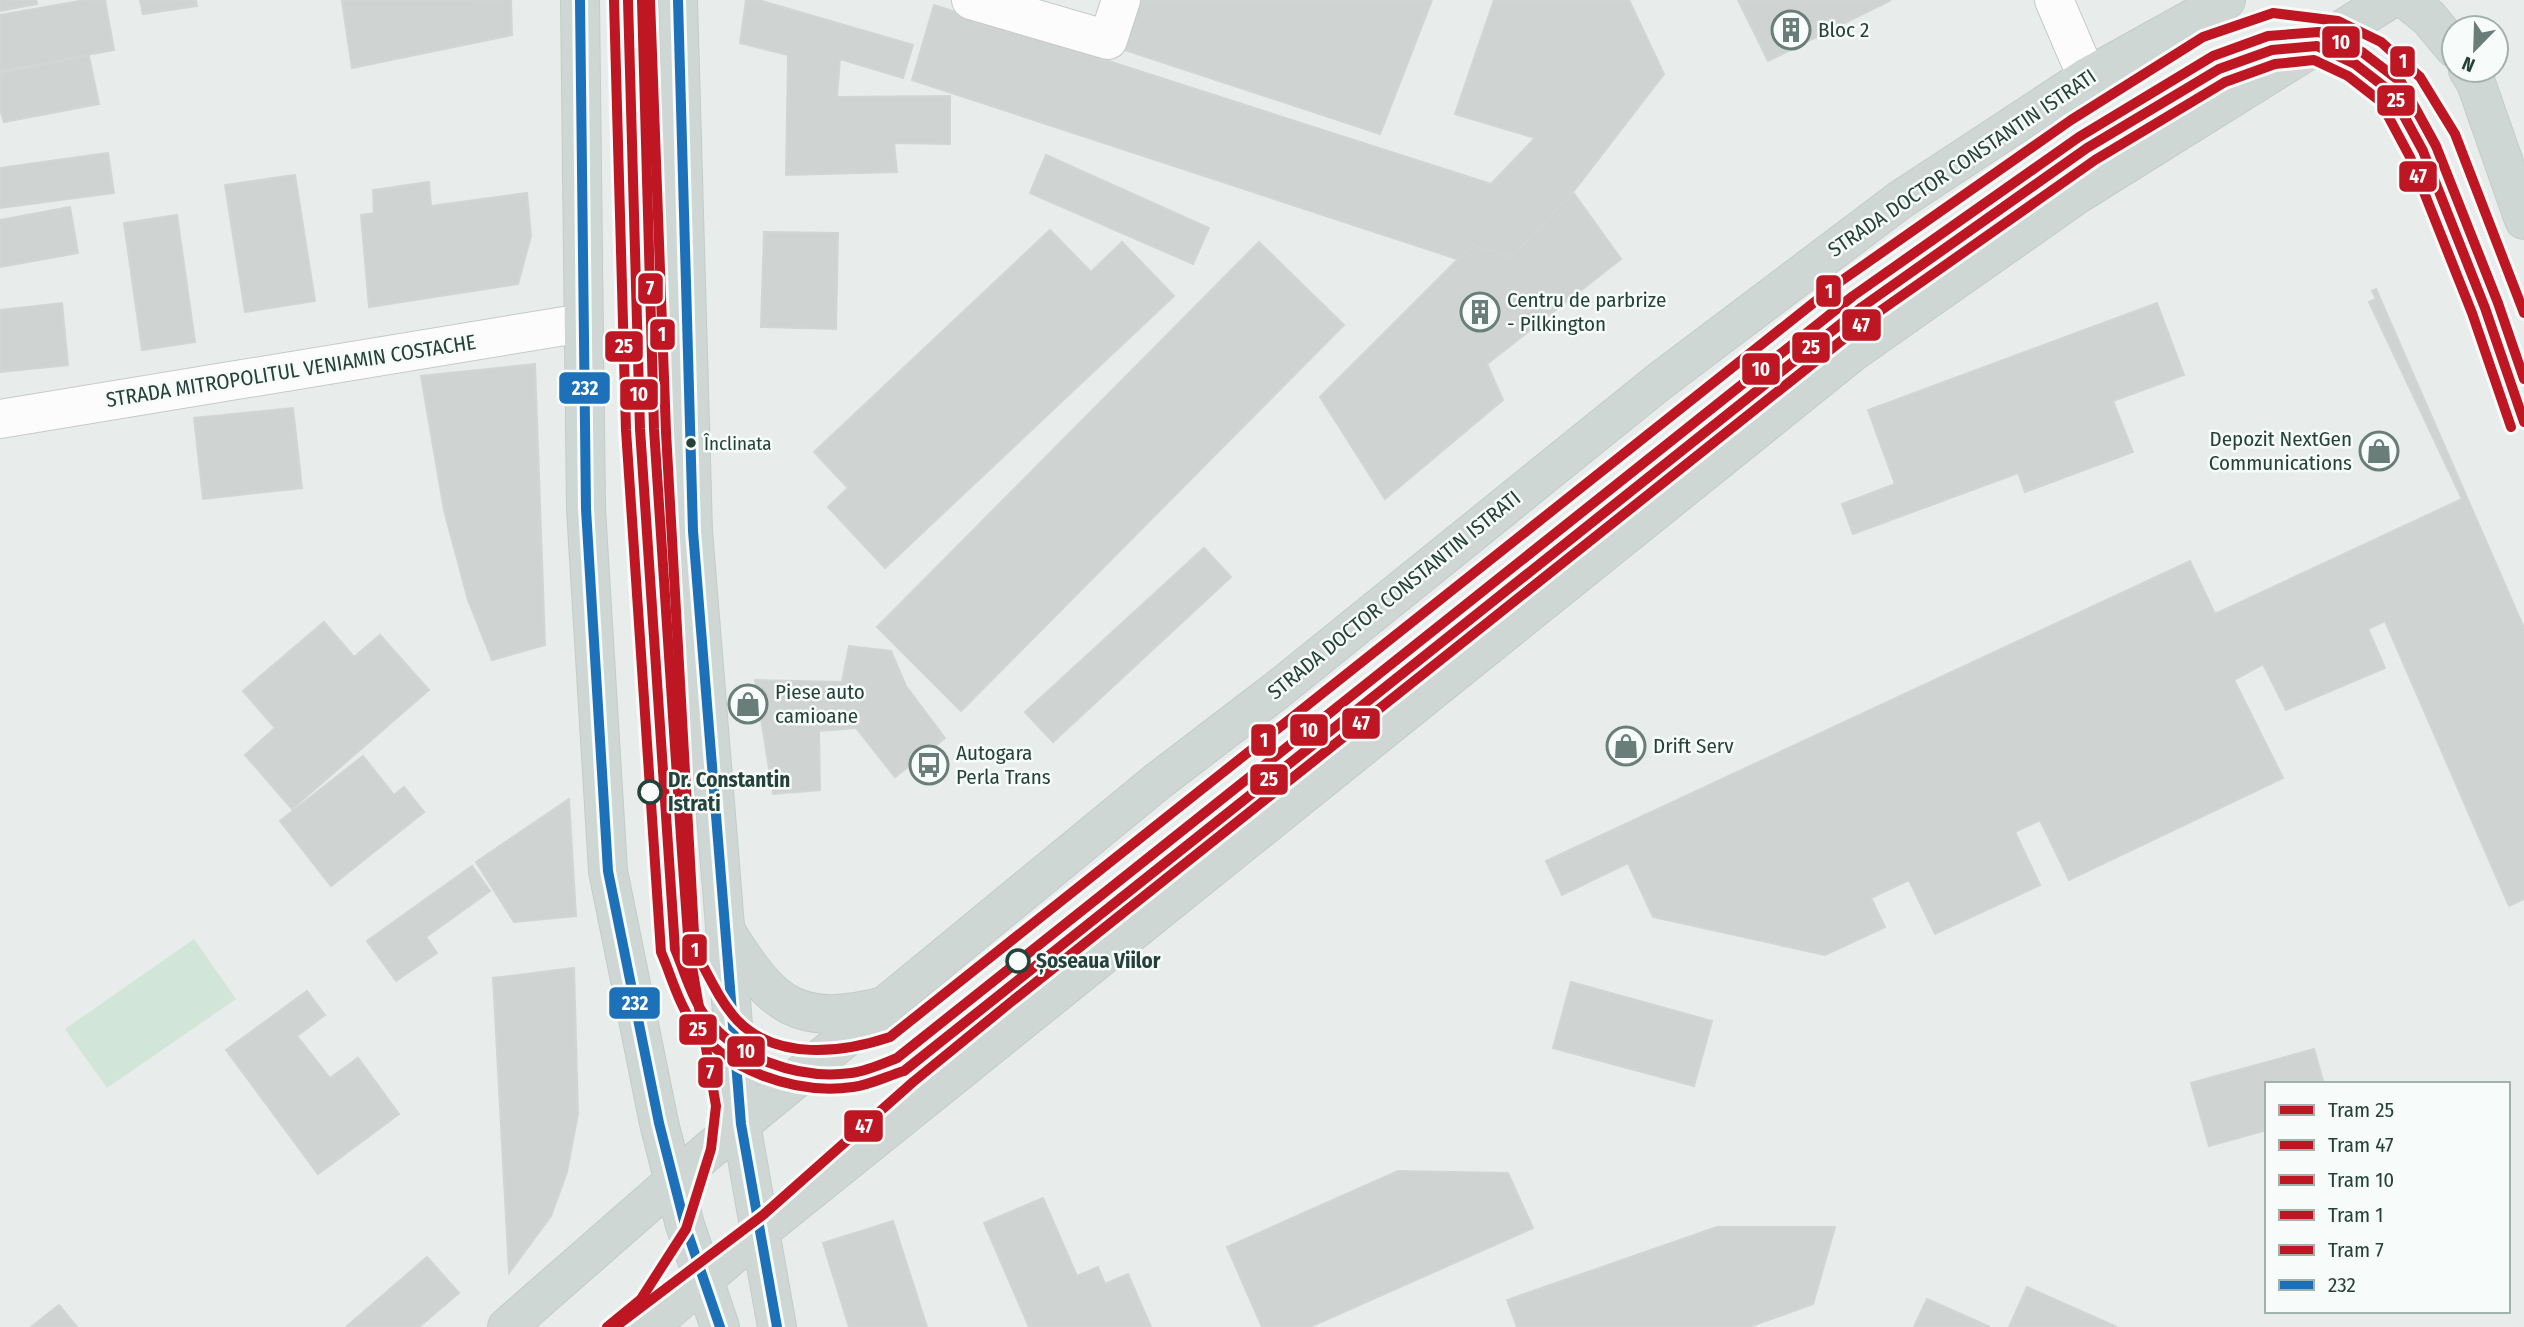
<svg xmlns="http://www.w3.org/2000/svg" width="2524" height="1327" font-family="'Fira Sans Condensed',sans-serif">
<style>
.green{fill:#d1e6d8}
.building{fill:#cfd4d2;stroke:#d1d6d4;stroke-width:2}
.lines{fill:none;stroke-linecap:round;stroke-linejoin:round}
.minor-casing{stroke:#c5cac8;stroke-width:40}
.major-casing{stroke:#c3ccc9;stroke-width:40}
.minor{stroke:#fcfcfc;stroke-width:38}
.major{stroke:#cfd7d5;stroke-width:38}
.bus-1-casing{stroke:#f7fbf9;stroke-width:16}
.bus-1{stroke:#1d71b8;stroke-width:10}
.tram-1-casing{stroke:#f7fbf9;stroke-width:16}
.tram-2-casing{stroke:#f7fbf9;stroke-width:16}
.tram-3-casing{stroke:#f7fbf9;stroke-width:16}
.tram-4-casing{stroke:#f7fbf9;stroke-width:16}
.tram-5-casing{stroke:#f7fbf9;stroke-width:16}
.tram-1{stroke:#be1622;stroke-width:10}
.tram-2{stroke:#be1622;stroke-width:10}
.tram-3{stroke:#be1622;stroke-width:10}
.tram-4{stroke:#be1622;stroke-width:10}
.tram-5{stroke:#be1622;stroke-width:10}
.bus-dot{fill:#24423a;stroke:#f7fbf9;stroke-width:2.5}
.stop-dot{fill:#f7fbf9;stroke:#24423a;stroke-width:3.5}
.labels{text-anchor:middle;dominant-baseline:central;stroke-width:5;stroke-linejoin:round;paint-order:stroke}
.bus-label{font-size:19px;fill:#24423a;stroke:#f7fbf9;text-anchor:start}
.poi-label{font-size:21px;fill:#24423a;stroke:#f7fbf9;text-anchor:start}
.street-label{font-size:21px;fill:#24423a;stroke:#f7fbf9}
.stop-label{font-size:21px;font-weight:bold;fill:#24423a;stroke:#f7fbf9;text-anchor:start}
.line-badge{stroke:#f7fbf9;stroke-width:2.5}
.badge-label{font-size:19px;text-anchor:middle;font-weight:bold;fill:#fff}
</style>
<rect width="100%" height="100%" fill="#e8edeb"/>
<!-- green -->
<path class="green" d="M194 939 236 999 107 1088 65 1029Z"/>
<!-- building -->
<g class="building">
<path d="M0 0H36L37 4 0 11Z"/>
<path d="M85 0H105L114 50 0 71V15Z"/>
<path d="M140 0H196L197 6 143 14Z"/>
<path d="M511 0 512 35 352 68 342 1Z"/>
<path d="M746 0H758L913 45 903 78 840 59 837 97 950 96V144L894 143 897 172 786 175 788 55 740 43Z"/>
<path d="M1128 0H1432L1380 134 1113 46Z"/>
<path d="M1494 0H1629L1664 74 1573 192 1512 257 1472 245 1460 260 912 80 934 5 1491 184 1535 138 1455 114Z"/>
<path d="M1738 0H1891L1768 61Z"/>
<path d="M89 56 99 104 4 122 0 109V73Z"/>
<path d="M108 153 114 193 0 208V168Z"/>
<path d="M1046 155 1209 228 1193 264 1030 193Z"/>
<path d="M295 175 315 301 245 312 225 185Z"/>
<path d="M429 182 431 206 527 193 531 236 518 284 369 307 361 215 374 213 373 190Z"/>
<path d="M1573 192 1621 259 1487 364 1503 400 1385 499 1320 397 1472 245 1512 257Z"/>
<path d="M70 207 78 253 0 267V220Z"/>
<path d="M177 215 195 342 142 350 124 223Z"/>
<path d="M1050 230 1091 272 1122 242 1174 296 885 568 828 507 848 488 814 452Z"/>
<path d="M764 232 838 233 836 329 761 327Z"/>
<path d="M1259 242 1344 325 961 711 877 627Z"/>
<path d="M2376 289 2524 628V899L2509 906 2385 621 2368 629 2385 668 2286 710 2263 664 2234 680 2283 778 2069 880 2040 820 2015 832 2040 885 1935 934 1909 880 1871 898 1885 927 1825 955 1653 917 1628 863 1562 895 1546 861 2190 561 2215 614 2462 499 2369 302 2376 299 2372 291Z"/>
<path d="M62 303 68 365 0 372V310Z"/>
<path d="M2157 303 2184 375 2113 401 2133 452 2025 492 2018 473 1853 534 1842 504 1895 484 1868 410Z"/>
<path d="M535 364 545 645 492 660 468 600 444 510 421 376Z"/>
<path d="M293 408 302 488 203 499 194 418Z"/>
<path d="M1204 548 1231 577 1053 742 1025 712Z"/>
<path d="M324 622 354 657 380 635 429 690 292 809 245 755 275 728 243 691Z"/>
<path d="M849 646 891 651 906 686 945 738 895 777 856 728 819 731 820 790 773 794 755 680 842 682Z"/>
<path d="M363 756 394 795 404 787 424 812 331 886 280 821Z"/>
<path d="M569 799 576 916 514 922 476 862Z"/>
<path d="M472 866 490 891 426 937 437 953 396 981 367 941Z"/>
<path d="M574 968 578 1114 567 1172 551 1216 509 1273 493 978Z"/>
<path d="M1571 982 1712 1021 1694 1086 1553 1048Z"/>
<path d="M307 991 325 1015 297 1036 330 1078 358 1058 399 1114 318 1174 226 1050Z"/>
<path d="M2314 1049 2324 1084H2267V1130L2209 1146 2191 1083Z"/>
<path d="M1398 1171 1508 1173 1533 1228 1310 1327H1262L1227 1247Z"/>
<path d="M1043 1198 1077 1276 1098 1267 1105 1284 1128 1274 1151 1327H1029L984 1223Z"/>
<path d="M893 1221 927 1327H849L823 1243Z"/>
<path d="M1717 1227H1835L1813 1304 1749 1327H1517L1507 1300Z"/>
<path d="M427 1257 459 1293 419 1327H346Z"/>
<path d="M2027 1287 2117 1327H2009Z"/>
<path d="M1927 1299 1990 1327H1914Z"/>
<path d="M59 1305 77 1327H31Z"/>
</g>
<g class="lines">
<defs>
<g id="minor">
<path d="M971 0 1108 40 1121 0"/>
<path d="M2054 0 2087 77"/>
<path d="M0 419 583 323"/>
</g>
<g id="major">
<path d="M580 0 586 509 608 871 659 1123 685 1225 720 1327"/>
<path d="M678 0 693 531 741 1124 777 1327"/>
<path d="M2407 0 2429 18 2454 48"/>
<path d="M2468 70 2476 83 2524 220"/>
<path d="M727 933C772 1006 798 1028 885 1006"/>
<path d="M507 1327 707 1152 1158 781 1276 691 1660 381 1900 200 2087 77 2226 0"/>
<path d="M649 1327 758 1233 1853 352 2078 194 2389 0"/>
</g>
</defs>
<!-- minor casing -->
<use href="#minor" class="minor-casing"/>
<!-- major casing -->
<use href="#major" class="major-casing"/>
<!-- minor -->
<use href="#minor" class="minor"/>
<!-- major -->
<use href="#major" class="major"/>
<defs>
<g id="bus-1">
<path d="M580 0 586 509 608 871 659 1123 685 1225 720 1327"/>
<path d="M678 0 693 531 741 1124 777 1327"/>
</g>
</defs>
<!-- bus-1 casing -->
<use href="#bus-1" class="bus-1-casing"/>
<!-- bus-1 -->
<use href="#bus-1" class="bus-1"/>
<defs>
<path id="tram-1" d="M614 0 626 430 661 952C671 975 677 1000 691 1021 724 1071 796 1095 853 1087 870 1085 887 1076 904 1071L1862 307 2087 148 2219 69 2272 50 2317 46 2355 64 2391 92 2423 151 2485 308 2524 422"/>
<path id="tram-2" d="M615 1327 763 1215 913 1082 1011 1002 1870 318 2095 160 2225 82 2275 64 2314 60 2348 76 2380 101 2410 157 2472 313 2511 427"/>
<path id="tram-3" d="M628 0 640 429 675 949C684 970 690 994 703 1013 733 1058 799 1080 851 1073 867 1071 882 1064 897 1058L1853 296 2079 137 2213 56 2268 36 2319 32 2362 52 2401 82 2436 146 2498 303 2524 379"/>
<path id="tram-4" d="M650 0 666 432 695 951C708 974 719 1000 737 1020 776 1061 842 1053 890 1037L1841 281 2071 120 2203 37 2273 13 2338 21 2381 42 2420 77 2455 134 2524 313"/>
<path id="tram-5" d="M607 1327 641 1299 686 1229 711 1149 716 1106 689 949 682 852 654 429 642 0"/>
</defs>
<!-- tram-1 casing -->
<use href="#tram-1" class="tram-1-casing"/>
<!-- tram-2 casing -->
<use href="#tram-2" class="tram-2-casing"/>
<!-- tram-3 casing -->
<use href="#tram-3" class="tram-3-casing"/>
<!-- tram-4 casing -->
<use href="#tram-4" class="tram-4-casing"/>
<!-- tram-5 casing -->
<use href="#tram-5" class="tram-5-casing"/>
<!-- tram-1 -->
<use href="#tram-1" class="tram-1"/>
<!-- tram-2 -->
<use href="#tram-2" class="tram-2"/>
<!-- tram-3 -->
<use href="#tram-3" class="tram-3"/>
<!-- tram-4 -->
<use href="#tram-4" class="tram-4"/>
<!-- tram-5 -->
<use href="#tram-5" class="tram-5"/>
</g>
<!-- icons -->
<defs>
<symbol id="building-ring" viewBox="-11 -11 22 22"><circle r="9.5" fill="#f7fbf9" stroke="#697e78" stroke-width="1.5"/><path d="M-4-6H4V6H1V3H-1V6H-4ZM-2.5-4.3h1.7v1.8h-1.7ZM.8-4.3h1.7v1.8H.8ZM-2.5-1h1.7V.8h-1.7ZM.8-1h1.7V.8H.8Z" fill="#697e78"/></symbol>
<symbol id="shop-ring" viewBox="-11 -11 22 22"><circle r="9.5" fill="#f7fbf9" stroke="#697e78" stroke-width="1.5"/><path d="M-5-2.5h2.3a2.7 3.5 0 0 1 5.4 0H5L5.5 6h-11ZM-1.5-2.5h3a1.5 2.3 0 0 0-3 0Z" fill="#697e78"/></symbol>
<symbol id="bus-ring" viewBox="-11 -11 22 22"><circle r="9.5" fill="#f7fbf9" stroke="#697e78" stroke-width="1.5"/><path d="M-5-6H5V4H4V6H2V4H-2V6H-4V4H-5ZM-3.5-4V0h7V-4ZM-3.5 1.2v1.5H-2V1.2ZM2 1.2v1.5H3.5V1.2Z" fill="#697e78"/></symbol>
</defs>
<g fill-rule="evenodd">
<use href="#building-ring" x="1769" y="8" width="44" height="44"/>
<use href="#building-ring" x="1458" y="290" width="44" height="44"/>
<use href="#shop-ring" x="2357" y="429" width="44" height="44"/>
<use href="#shop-ring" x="726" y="682" width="44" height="44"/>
<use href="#shop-ring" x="1604" y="724" width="44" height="44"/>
<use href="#bus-ring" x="907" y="743" width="44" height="44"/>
</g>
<!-- markers -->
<circle class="bus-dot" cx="691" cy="443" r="6"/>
<g class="stop-dot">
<circle cx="650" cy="792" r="11"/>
<circle cx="1018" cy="961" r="11"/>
</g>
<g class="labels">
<!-- bus labels -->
<g class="bus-label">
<text x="704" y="443">Înclinata</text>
</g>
<!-- poi labels -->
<g class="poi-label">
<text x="1818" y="30">Bloc 2</text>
<text x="1507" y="300">Centru de parbrize<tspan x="1507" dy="24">- Pilkington</tspan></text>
<text x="2352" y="439" text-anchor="end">Depozit NextGen<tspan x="2352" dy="24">Communications</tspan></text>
<text x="775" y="692">Piese auto<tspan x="775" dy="24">camioane</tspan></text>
<text x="1653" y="746">Drift Serv</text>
<text x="956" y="753">Autogara<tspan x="956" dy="24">Perla Trans</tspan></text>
</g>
<!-- street labels -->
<g class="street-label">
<text transform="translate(1962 163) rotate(-34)">STRADA DOCTOR CONSTANTIN ISTRATI</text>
<text transform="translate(291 371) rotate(-9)">STRADA MITROPOLITUL VENIAMIN COSTACHE</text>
<text transform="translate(1394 595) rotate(-39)">STRADA DOCTOR CONSTANTIN ISTRATI</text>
</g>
<!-- stop labels -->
<g class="stop-label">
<text x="668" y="780">Dr. Constantin<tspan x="668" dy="24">Istrati</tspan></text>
<text x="1036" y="961">Șoseaua Viilor</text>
</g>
</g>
<g class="line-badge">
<rect x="2321" y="25" width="40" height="34" rx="7" fill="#be1622"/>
<rect x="2389" y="45" width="27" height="33" rx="7" fill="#be1622"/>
<rect x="2376" y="84" width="40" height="33" rx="7" fill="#be1622"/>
<rect x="2398" y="160" width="40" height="33" rx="7" fill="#be1622"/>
<rect x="637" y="272" width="27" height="33" rx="7" fill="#be1622"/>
<rect x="1815" y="274" width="27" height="34" rx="7" fill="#be1622"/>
<rect x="1841" y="308" width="41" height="34" rx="7" fill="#be1622"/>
<rect x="649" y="318" width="27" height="33" rx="7" fill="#be1622"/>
<rect x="604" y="330" width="40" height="33" rx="7" fill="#be1622"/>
<rect x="1791" y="331" width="40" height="33" rx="7" fill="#be1622"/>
<rect x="1741" y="352" width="40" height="34" rx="7" fill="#be1622"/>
<rect x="558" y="371" width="53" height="34" rx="7" fill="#1d71b8"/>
<rect x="619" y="378" width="40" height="33" rx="7" fill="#be1622"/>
<rect x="1341" y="707" width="40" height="33" rx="7" fill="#be1622"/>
<rect x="1289" y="713" width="40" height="34" rx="7" fill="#be1622"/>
<rect x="1250" y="723" width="27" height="34" rx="7" fill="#be1622"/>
<rect x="1249" y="763" width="40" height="33" rx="7" fill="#be1622"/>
<rect x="681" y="933" width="27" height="34" rx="7" fill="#be1622"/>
<rect x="608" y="986" width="53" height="34" rx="7" fill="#1d71b8"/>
<rect x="678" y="1013" width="40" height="33" rx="7" fill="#be1622"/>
<rect x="726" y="1035" width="40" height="33" rx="7" fill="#be1622"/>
<rect x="697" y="1056" width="27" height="33" rx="7" fill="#be1622"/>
<rect x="843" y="1109" width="41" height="34" rx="7" fill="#be1622"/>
</g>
<g class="badge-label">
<text x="2341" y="49">10</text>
<text x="2403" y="68">1</text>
<text x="2396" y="107">25</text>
<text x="2418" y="183">47</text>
<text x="650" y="295">7</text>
<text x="1829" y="298">1</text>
<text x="1861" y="332">47</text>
<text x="662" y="341">1</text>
<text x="624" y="353">25</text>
<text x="1811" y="354">25</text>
<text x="1761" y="376">10</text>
<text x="585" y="395">232</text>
<text x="639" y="401">10</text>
<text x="1361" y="730">47</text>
<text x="1309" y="737">10</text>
<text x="1264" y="747">1</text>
<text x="1269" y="786">25</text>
<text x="695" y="957">1</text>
<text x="635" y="1010">232</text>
<text x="698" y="1036">25</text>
<text x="746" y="1058">10</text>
<text x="710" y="1079">7</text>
<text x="864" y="1133">47</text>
</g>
<!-- legend -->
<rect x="2265" y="1082" width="245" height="231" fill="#f7fbf9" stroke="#a3b1ad" stroke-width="2"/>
<rect x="2279" y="1105" width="35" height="10" fill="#be1622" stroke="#a3b1ad" stroke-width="2"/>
<text x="2328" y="1117" font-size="21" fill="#24423a">Tram 25</text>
<rect x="2279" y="1140" width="35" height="10" fill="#be1622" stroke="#a3b1ad" stroke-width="2"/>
<text x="2328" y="1152" font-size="21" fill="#24423a">Tram 47</text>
<rect x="2279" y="1175" width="35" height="10" fill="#be1622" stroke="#a3b1ad" stroke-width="2"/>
<text x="2328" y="1187" font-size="21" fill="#24423a">Tram 10</text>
<rect x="2279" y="1210" width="35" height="10" fill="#be1622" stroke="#a3b1ad" stroke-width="2"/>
<text x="2328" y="1222" font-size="21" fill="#24423a">Tram 1</text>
<rect x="2279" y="1245" width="35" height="10" fill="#be1622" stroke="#a3b1ad" stroke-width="2"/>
<text x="2328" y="1257" font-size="21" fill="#24423a">Tram 7</text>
<rect x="2279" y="1280" width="35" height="10" fill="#1d71b8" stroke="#a3b1ad" stroke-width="2"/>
<text x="2328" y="1292" font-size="21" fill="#24423a">232</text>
<!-- north arrow -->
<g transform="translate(2475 49) rotate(203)"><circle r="33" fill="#f7fbf9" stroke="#a3b1ad" stroke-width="2"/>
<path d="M0-5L12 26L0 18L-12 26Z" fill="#697e78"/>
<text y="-10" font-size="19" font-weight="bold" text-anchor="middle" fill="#24423a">N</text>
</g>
</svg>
